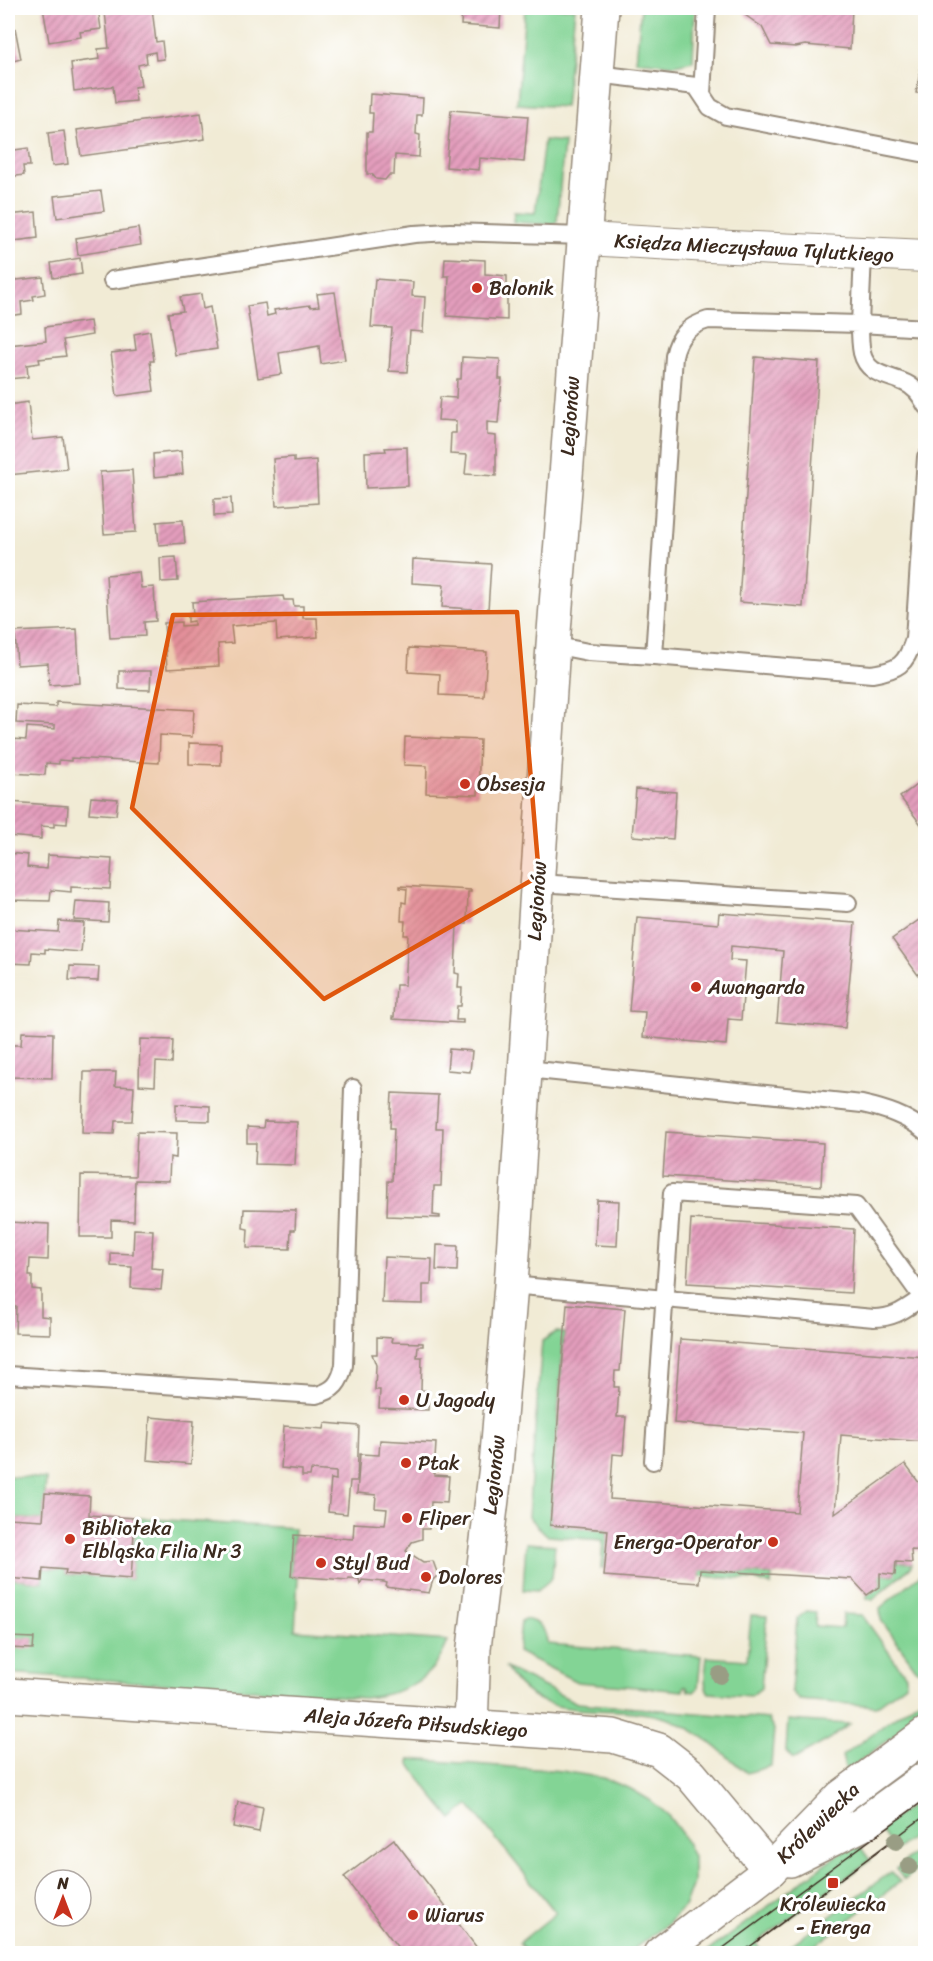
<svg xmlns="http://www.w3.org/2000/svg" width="933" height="1961" font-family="Sriracha,sans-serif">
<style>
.green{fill:#83d495;stroke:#5f7f5a;stroke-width:1.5}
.building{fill:url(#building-hatch)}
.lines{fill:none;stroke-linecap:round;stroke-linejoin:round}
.lane-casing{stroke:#968a7a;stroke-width:20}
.street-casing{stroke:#968a7a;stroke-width:34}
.secondary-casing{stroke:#968a7a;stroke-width:36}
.lane{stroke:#fff;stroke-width:16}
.street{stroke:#fff;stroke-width:32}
.secondary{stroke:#fff;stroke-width:33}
.tram{stroke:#3b2a1e;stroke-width:1.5}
.tree{fill:#999d84}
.marked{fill:#df570d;fill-opacity:0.2;stroke:#df570d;stroke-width:4.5;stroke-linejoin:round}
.poi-dot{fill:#c8321e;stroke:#fff;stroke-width:2}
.labels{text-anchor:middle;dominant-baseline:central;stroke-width:6;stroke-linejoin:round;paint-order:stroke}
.street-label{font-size:20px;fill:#3b2a1e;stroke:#fff}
.poi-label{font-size:20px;fill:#3b2a1e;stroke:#fff;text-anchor:start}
</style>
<defs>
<pattern id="building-hatch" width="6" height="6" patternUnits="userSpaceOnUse" patternTransform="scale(1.5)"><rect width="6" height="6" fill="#e49ebd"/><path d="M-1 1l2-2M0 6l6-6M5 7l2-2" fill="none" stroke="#ba8199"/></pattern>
</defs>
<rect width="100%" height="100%" fill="#fff"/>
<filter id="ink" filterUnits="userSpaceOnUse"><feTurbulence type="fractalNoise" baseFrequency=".0167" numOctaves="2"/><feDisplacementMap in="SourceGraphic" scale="12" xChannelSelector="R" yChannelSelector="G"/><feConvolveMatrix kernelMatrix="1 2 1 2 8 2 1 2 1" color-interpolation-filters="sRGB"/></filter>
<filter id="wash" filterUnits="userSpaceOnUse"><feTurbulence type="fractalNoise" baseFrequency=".008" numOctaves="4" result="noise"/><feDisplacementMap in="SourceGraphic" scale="24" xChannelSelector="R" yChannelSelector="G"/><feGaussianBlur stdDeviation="1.35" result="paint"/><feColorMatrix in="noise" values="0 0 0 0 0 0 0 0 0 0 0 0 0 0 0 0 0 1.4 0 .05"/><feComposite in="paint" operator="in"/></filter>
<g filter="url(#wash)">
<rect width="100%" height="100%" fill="#f1ebd5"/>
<!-- green -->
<g class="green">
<path d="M525 8H575L565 107 517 104Z"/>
<path d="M641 8H695L693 61 675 65 636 61Z"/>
<path d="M544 140 564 142 557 222 554 225 513 222 514 212 535 213Z"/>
<path d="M556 1332 564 1333 550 1524 608 1530 605 1568H601L603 1540 548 1536 528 1517 542 1341Z"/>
<path d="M8 1476 46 1479 43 1520 8 1518Z"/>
<path d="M136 1518 294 1528 291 1576 298 1577 295 1630 448 1641C434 1680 403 1694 364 1698L8 1673V1578L42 1582 43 1568 66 1570V1574L131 1579Z"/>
<path d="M526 1543 555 1545 552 1578 537 1591 523 1590Z"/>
<path d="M896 1562 912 1563 911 1567 873 1599H867V1595L880 1586V1573L894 1575Z"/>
<path d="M700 1570 772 1575 771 1586 755 1580 700 1576Z"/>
<path d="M925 1571 926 1669 923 1671 917 1670 881 1620 880 1608Z"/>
<path d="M806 1611 816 1612 815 1626 842 1628 843 1614 862 1615 906 1676V1684L876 1706 799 1700 791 1691 797 1619Z"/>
<path d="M751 1615 767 1616 761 1688 751 1696 709 1693C702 1684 706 1668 707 1657L747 1660Z"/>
<path d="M524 1619C538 1621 547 1629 547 1644L701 1656 698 1688 694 1692 688 1691 687 1687 684 1686 683 1691 577 1682 518 1652 521 1621Z"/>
<path d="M506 1668 577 1703 768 1719 774 1729 771 1766 747 1773C723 1753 699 1730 669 1719 611 1699 542 1730 506 1668Z"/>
<path d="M925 1695V1712L846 1771 842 1756Z"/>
<path d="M788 1720 850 1724 828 1740 796 1758H792L786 1751Z"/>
<path d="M925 1751V1765L870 1806 863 1798Z"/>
<path d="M410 1759 562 1771 603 1778 631 1789 650 1800 667 1814 682 1834 693 1857V1883L685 1905 669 1923 628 1953H527L519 1943 556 1913 469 1805 452 1819 428 1790 409 1763Z"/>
<path d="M925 1804V1828L896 1850 879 1829 911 1806Z"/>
<path d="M856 1841 870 1860 756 1943 761 1952 759 1953 704 1954Z"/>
<path d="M925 1845V1864L904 1880 896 1869Z"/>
<path d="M891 1872 900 1882 805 1953H780Z"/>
</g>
<g id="blocks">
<!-- building -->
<g class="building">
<path d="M43 8H98L101 29 80 32 81 37 49 42Z"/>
<path d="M140 8H152L156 42 162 41 164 59 156 60 155 52 146 54 147 63 138 65 141 86 134 87 136 101 115 103 113 86 74 91 71 63 99 59 98 49 109 48 105 12Z"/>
<path d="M462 8H501L500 28 461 25Z"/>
<path d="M746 8H852L850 49 805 45 796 47 771 45 762 27 745 15Z"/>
<path d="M15 28 21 59 9 62 13 85 8 86V29Z"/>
<path d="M924 51H926V95L916 93Z"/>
<path d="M370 94 423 98 422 115H417L416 134 420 135 419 157 395 155 394 175H389L385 180 376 179 372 174H367V132H372L373 113H369Z"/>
<path d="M451 110 528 116 524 162 480 158 479 170 446 167Z"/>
<path d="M201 113 205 139 81 156 77 130Z"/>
<path d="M64 131 68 164 52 166 48 133Z"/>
<path d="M28 148 30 166H23L24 175 8 177V151Z"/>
<path d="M101 191 104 211 57 218 54 196Z"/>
<path d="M36 212 38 238 14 241 15 249 8 250V215Z"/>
<path d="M138 228 141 245 78 255 76 238Z"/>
<path d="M80 258 82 274 53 278 51 263Z"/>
<path d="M445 258 485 260V274L507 276V320L447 316 449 276H444Z"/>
<path d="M43 277 45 294 33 296 34 300 21 302 22 314 8 316V281Z"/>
<path d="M375 279 413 282 412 296 425 297 423 332 410 331 407 372 389 371 392 328 371 327Z"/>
<path d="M335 292 345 360 321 364 319 346 279 353 282 374 258 378 247 306 265 303 267 316 275 314 274 310 310 305 311 307 319 306 317 294Z"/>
<path d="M201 294 203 309 210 307 217 349 175 355 168 313 183 311 180 297Z"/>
<path d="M90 321 92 335 63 340 66 356 39 359 40 363 27 365 28 377 8 379V345L46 341 45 327Z"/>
<path d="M150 331 154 361H150L154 391 117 396 111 353 136 350 134 334Z"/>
<path d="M462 357 500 359 499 379H502L498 423 487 422V435L496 436V476L465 474 467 455 450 454 451 433H456V421L438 420 440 397 456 398 457 379H461Z"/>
<path d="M755 357 819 362 803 607 739 602Z"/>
<path d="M28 402 32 440 63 437 67 469 8 475V405Z"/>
<path d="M407 447 408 486 366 488 365 452 386 451 385 448Z"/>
<path d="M181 451 183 474 154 477 153 454Z"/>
<path d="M294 457V462L316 460 318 503 276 506 273 459Z"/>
<path d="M132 470 136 532 104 534 100 472Z"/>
<path d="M231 498 232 515 214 516V499Z"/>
<path d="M183 520 185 543 159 545 157 522Z"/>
<path d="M176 557 178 581 161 582 160 558Z"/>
<path d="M413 559 491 564 488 610 442 607 444 585 412 583Z"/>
<path d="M139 572 141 588 154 587 156 621 144 622 145 636 110 638 106 575Z"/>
<path d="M283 596 284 600H293L294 606H303V618H317L318 637 277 640 276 623 231 626 233 643 218 644 219 666 167 669 164 623 181 622V626L194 625V621L188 622V615H193L192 602Z"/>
<path d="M77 629 80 683 49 685 48 663 17 665 15 632Z"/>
<path d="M409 648 487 652 484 697 439 695 440 674 408 672Z"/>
<path d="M119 671H151L150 690 119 689Z"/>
<path d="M56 702 194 710 192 737 160 735 159 763 71 758V761L59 760V764L46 763 45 775 10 773 12 739 26 740 27 727 55 729V725L16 723 17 705 56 707Z"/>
<path d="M405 737 480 740 478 795 426 793 427 766 404 765Z"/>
<path d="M189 743 221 744V765L189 764Z"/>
<path d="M926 778V831L900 797Z"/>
<path d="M636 789 676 792 673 839 632 836Z"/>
<path d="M91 797 118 799 116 815 89 813Z"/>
<path d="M8 802 68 806 67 824 54 823V827L41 826V839L8 836Z"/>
<path d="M8 853 28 855 27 867 47 869 48 855 112 859 110 889 71 887V892L51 890 50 901 8 900Z"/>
<path d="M400 886 471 890V892H468L467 924H457L455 973 459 974 458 988H462L461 1006H457L456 1020H463V1023L392 1019V1017H394L396 985H405L407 953 408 935H404L405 921H401L402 902 406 903 407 889 400 888Z"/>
<path d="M76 901 109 903 108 922 74 920Z"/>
<path d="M719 913 855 923 845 1028 777 1022 783 951 731 946 730 960 746 961 741 1020 728 1019 726 1045 643 1037 645 1012 629 1011 637 917 718 924Z"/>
<path d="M926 915V970L918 975 892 939Z"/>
<path d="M59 921 84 923 81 952 45 949V953L32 952 31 964 8 963V929L58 932Z"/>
<path d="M70 966 99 967 98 981 69 980Z"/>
<path d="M22 1032 53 1033 52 1078 8 1077V1045H21Z"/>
<path d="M140 1039 173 1040 172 1063 156 1062 155 1086 139 1085Z"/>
<path d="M449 1049 472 1051 470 1072 447 1070Z"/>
<path d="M84 1072H116L115 1086 134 1087 132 1121H115L114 1134 82 1133Z"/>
<path d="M392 1093 438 1095 436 1128H443L441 1186H434L433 1215 440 1216V1218L387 1216 388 1181H392L394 1128H390Z"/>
<path d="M176 1104 210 1106V1121L176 1120Z"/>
<path d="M264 1121 297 1122 295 1165 255 1164 256 1143H247V1127L263 1128Z"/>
<path d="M137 1132 177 1133 176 1158 170 1157 169 1181 135 1180 134 1221 111 1220V1237H80L81 1175 135 1176Z"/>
<path d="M666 1132 823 1143 821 1186 663 1176Z"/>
<path d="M597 1200 619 1201 617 1246 595 1245Z"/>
<path d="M244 1209 296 1210 295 1230H291L290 1249 247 1248 248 1229 243 1228Z"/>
<path d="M691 1219 854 1229 851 1293 687 1283Z"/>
<path d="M8 1222 49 1224 48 1260 30 1259 29 1276H32V1289L41 1290V1316L50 1317V1334L15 1333 16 1306H8Z"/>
<path d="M134 1229 153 1230 151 1268 163 1269 161 1290 131 1288 132 1267 111 1266V1253L133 1254Z"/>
<path d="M437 1245 458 1246 457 1271 436 1270Z"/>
<path d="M384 1257 432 1259 431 1285H423V1304L382 1303Z"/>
<path d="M567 1304 625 1309 620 1371H615L614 1387H619L617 1417H626L623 1455 613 1454 610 1499 797 1512 803 1433 674 1423 680 1339 926 1357V1442L841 1435 835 1514 905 1464 926 1492V1551L911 1550 912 1563 896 1562 895 1575 880 1573V1586L867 1595 852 1579 700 1570 699 1583 604 1576 608 1530 550 1525Z"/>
<path d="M377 1337 392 1338 391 1342 423 1343V1346H418L417 1357H422L421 1390 429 1391 428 1410 379 1408 380 1390H375L376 1365 372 1354H377Z"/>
<path d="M150 1417 194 1421 191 1464 147 1460Z"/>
<path d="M325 1423 359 1426 357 1481H350L347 1514 328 1512 331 1479 336 1480V1472L311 1470 310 1476H302V1470L281 1468 284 1426 324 1429Z"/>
<path d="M380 1440 436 1443 434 1475 449 1476 447 1503 431 1502 429 1529H422V1539L412 1542 406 1551 423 1562 433 1561 438 1575 433 1580 429 1593 386 1587 387 1583 384 1582 362 1580 360 1585 359 1579 349 1578 348 1580 291 1576 294 1535 353 1539 354 1523 385 1525 387 1509 375 1508 376 1495 357 1493 360 1454 379 1455Z"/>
<path d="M45 1493 90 1496 89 1515 135 1518 131 1579 65 1574 66 1570 43 1568 42 1581 8 1578V1518L43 1520Z"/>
<path d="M8 1637 34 1638 33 1649 8 1648Z"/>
<path d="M238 1802 263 1807 259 1832 233 1827Z"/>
<path d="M394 1839 395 1841 481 1953H402L344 1877Z"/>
</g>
</g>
</g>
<g filter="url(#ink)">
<use href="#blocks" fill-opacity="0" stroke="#968a7a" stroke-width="1.5"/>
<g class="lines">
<defs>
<g id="lane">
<path d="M597 74 696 86 710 107 726 116 926 154"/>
<path d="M702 94 707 8"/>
<path d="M863 254 860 324 926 328"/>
<path d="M112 280 414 234 450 232 584 236"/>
<path d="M553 645 588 652 654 656 674 356C678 336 688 326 708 320L860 324C860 334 860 344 862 353 867 374 886 375 903 382 914 386 921 395 926 406"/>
<path d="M654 656 872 674C898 670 906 665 914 639L926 457"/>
<path d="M539 883 848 903"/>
<path d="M527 1069 862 1104C885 1109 907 1116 926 1132"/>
<path d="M511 1285 874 1318C897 1318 907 1307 926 1295"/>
<path d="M8 1375 316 1395C334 1391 340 1383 344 1365L353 1088"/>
<path d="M653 1461 672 1193 856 1206 926 1303"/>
</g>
<path id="street" d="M584 236 604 240 710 246 926 256"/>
<g id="secondary">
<path d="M8 1695 613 1736 659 1750 691 1775 770 1870"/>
<path d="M471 1726 474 1648 496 1466 511 1285 553 645 602 8"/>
<path d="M790 1860 861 1825 926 1778"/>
<path d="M660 1954 770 1870 841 1797 926 1734"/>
</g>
</defs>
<!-- lane casing -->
<use href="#lane" class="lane-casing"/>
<!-- street casing -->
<use href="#street" class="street-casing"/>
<!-- secondary casing -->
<use href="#secondary" class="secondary-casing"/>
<!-- lane -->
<use href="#lane" class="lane"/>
<!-- street -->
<use href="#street" class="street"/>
<!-- secondary -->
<use href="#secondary" class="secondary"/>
<!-- tram -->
<g class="tram">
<path d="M715 1954 926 1799"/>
<path d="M740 1954 926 1815"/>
</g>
</g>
<!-- trees -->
<g class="tree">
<circle cx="720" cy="1675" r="9"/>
<circle cx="896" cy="1841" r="9"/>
<circle cx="909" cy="1866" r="9"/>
</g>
</g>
<!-- marked area -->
<path class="marked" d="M517 612 539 876 324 999 132 808 173 615Z"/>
<!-- markers -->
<g class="poi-dot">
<circle cx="477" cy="288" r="6"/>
<circle cx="465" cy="784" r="6"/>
<circle cx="696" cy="987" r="6"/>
<circle cx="404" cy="1400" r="6"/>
<circle cx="406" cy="1463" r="6"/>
<circle cx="407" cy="1518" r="6"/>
<circle cx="70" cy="1539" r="6"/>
<circle cx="773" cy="1542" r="6"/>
<circle cx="321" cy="1563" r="6"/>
<circle cx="426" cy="1577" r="6"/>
<rect x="827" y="1877" width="12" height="12" rx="3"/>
<circle cx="413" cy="1915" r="6"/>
</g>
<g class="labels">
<!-- street labels -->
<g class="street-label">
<text transform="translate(754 248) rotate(3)">Księdza Mieczysława Tylutkiego</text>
<text transform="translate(570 416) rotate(-86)">Legionów</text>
<text transform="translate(537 901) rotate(-86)">Legionów</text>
<text transform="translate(494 1475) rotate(-84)">Legionów</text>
<text transform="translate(416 1723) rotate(4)">Aleja Józefa Piłsudskiego</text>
<text transform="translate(818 1823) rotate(-44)">Królewiecka</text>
</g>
<!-- poi labels -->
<g class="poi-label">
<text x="489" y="288">Balonik</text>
<text x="477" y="784">Obsesja</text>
<text x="708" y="987">Awangarda</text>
<text x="416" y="1400">U Jagody</text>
<text x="418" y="1463">Ptak</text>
<text x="419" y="1518">Fliper</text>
<text x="82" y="1528">Biblioteka<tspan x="82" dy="23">Elbląska Filia Nr 3</tspan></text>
<text x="761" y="1542" text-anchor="end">Energa-Operator</text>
<text x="333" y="1563">Styl Bud</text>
<text x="438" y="1577">Dolores</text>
<text x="833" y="1904" text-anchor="middle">Królewiecka<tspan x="833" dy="23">- Energa</tspan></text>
<text x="425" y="1915">Wiarus</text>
</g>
</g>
<!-- margin -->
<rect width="933" height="1961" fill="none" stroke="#fff" stroke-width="30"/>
<!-- north arrow -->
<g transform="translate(63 1898)"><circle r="28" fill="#ffffff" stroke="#b1aaa5" stroke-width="1.5"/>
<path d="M0-4.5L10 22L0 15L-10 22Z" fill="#c8321e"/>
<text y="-9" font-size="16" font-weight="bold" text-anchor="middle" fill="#3b2a1e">N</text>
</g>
</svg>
